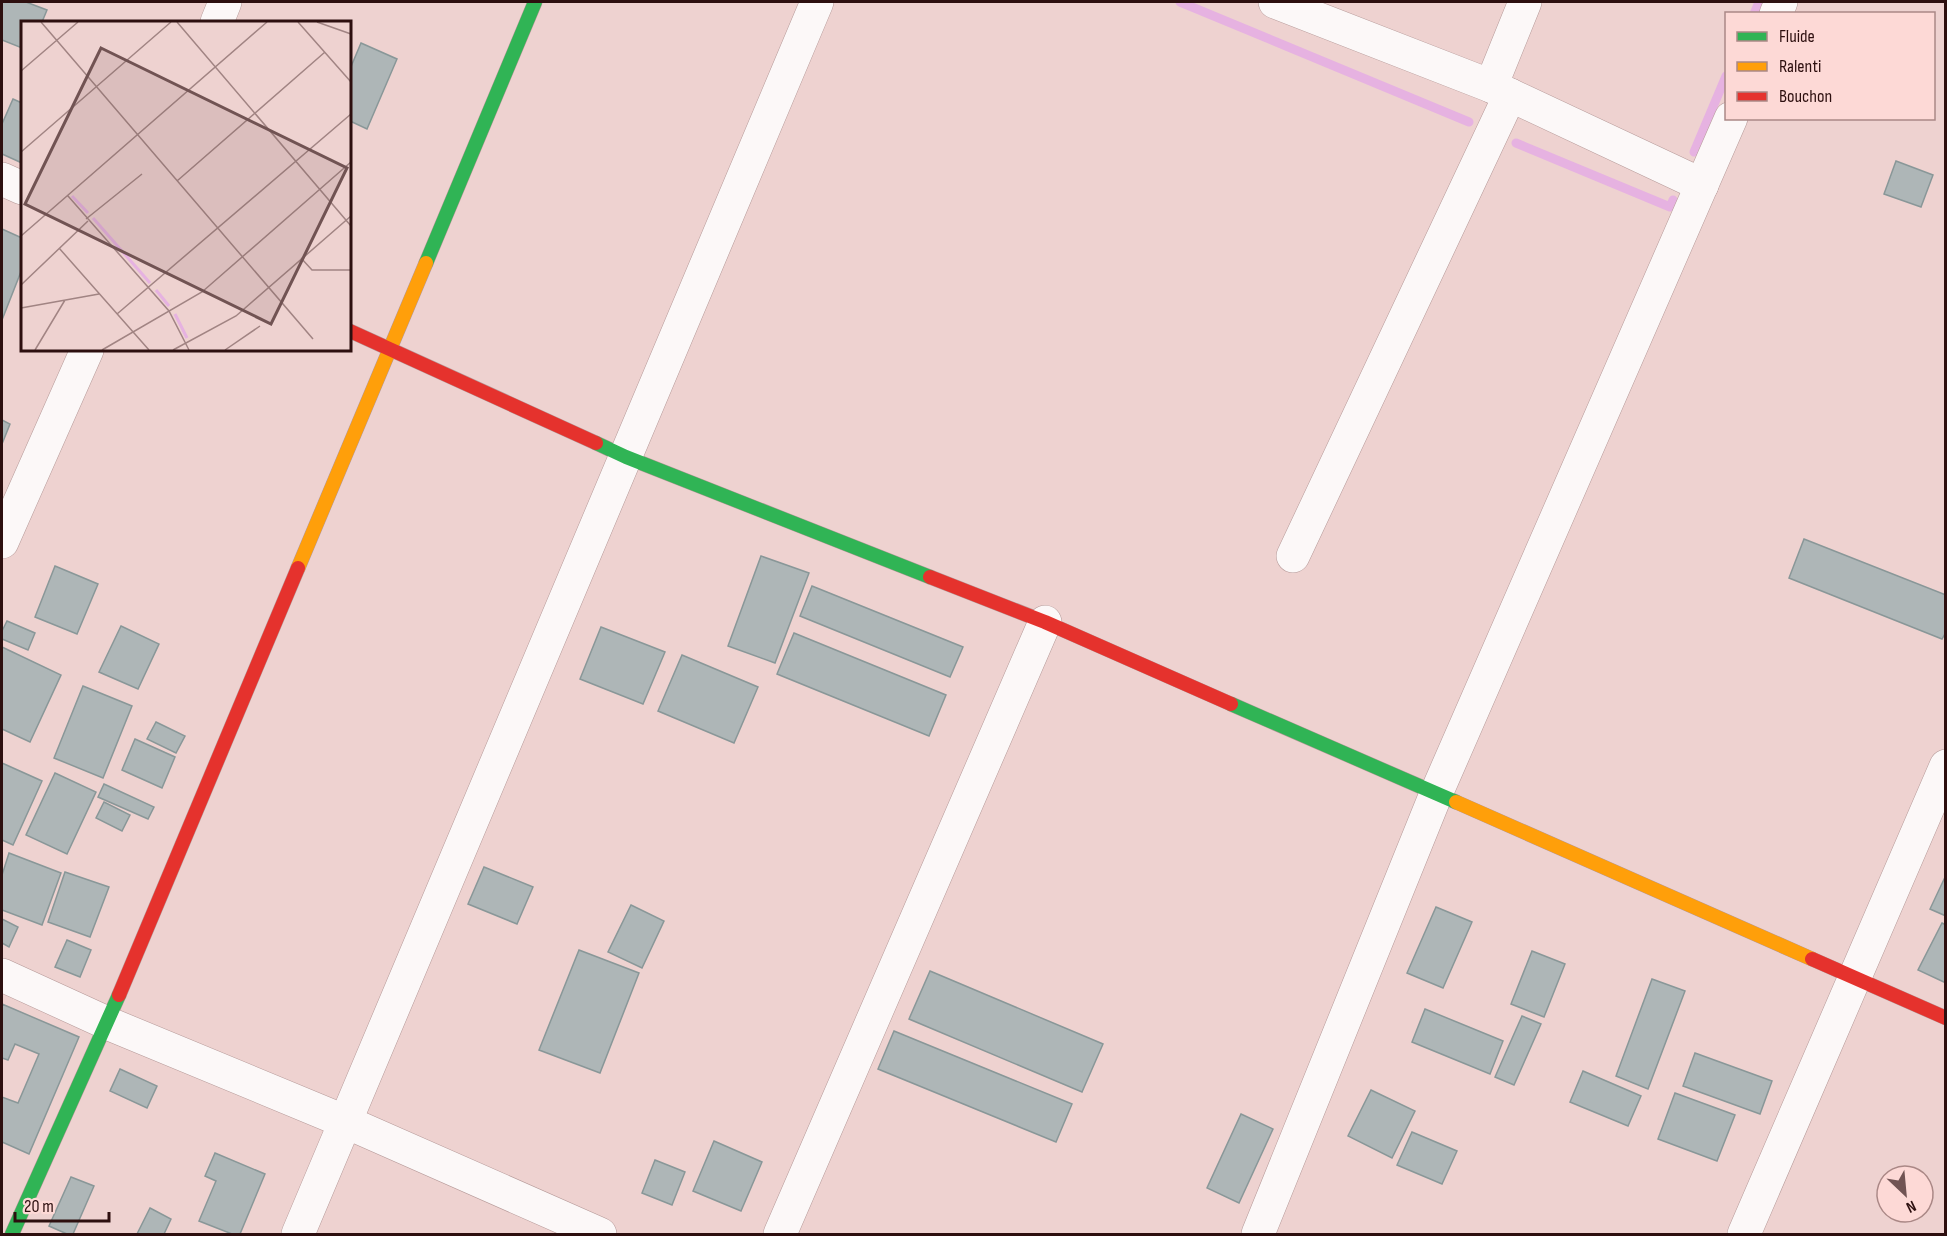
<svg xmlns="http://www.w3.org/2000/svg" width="1947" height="1236" font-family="'Sofia Sans Condensed',sans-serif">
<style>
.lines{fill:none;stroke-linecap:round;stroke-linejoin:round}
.stream{stroke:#e6b2e1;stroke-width:9}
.building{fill:#aeb6b7;stroke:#899798;stroke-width:1.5}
.street-casing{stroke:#b59998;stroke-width:34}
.fast-casing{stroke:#b59998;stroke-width:15}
.slow-casing{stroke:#b59998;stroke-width:15}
.jam-casing{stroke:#b59998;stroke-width:15}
.street{stroke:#fcf8f8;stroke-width:33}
.fast{stroke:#30b455;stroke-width:14}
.slow{stroke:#ff9f0a;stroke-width:14}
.jam{stroke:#e5322d;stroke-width:14}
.inset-river{fill:none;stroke:#e6b2e1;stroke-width:3}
.inset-road{fill:none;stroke:#a18483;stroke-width:1.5}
.view{fill:#715353;fill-opacity:0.15;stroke:#715353;stroke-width:3}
.inset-edge{fill:none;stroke:#2d0f0f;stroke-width:3}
</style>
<rect width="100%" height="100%" fill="#eed2d0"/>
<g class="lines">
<!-- stream -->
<g class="stream">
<path d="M1180 2 1469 122"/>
<path d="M1754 14 1759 2"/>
<path d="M1516 143 1670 207 1673 200"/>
<path d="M1694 152 1726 76"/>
</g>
</g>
<!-- building -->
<g class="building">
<path d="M2 2H26L47 10 42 22H22V48L2 40Z"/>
<path d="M361 43 397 59 367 129 350 121V69Z"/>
<path d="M13 99 22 103V163L2 154V124Z"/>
<path d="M1896 161 1933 175 1921 207 1884 194Z"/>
<path d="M2 229 22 238V269L2 320Z"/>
<path d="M2 420 10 424 2 444Z"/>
<path d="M1804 539 1946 595V632L1942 639 1789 578Z"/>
<path d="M761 556 809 573 775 663 728 646Z"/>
<path d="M55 566 98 584 77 634 35 617Z"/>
<path d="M812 586 963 647 950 677 800 616Z"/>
<path d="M7 621 35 633 28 650 2 639V628L3 629Z"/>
<path d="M121 626 159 644 138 689 99 672Z"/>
<path d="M601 627 665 652 643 704 580 679Z"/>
<path d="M794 633 946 695 929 736 777 674Z"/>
<path d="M2 647 61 675 30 742 2 729Z"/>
<path d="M682 655 758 687 734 743 658 711Z"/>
<path d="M83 686 132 706 103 778 54 758Z"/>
<path d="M156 722 185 736 176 753 147 739Z"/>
<path d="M135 739 175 757 162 788 122 770Z"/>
<path d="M2 763 42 781 13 845 2 840Z"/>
<path d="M55 773 96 792 67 854 26 835Z"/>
<path d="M104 784 154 807 148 819 98 797Z"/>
<path d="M104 802 130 815 122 831 96 818Z"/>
<path d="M9 853 61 873 42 925 2 910V875Z"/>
<path d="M484 867 533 887 517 924 468 904Z"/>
<path d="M65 872 109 887 90 937 48 922Z"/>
<path d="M1946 875V916L1930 909Z"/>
<path d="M631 905 664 921 642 968 608 952Z"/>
<path d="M1436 907 1472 922 1443 988 1407 973Z"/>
<path d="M2 919 18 927 9 947 2 943Z"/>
<path d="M1942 923 1946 925V983L1918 970Z"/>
<path d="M67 940 91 950 80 977 55 967Z"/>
<path d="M579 950 639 973 600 1073 539 1050Z"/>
<path d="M1532 951 1565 964 1544 1017 1511 1004Z"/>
<path d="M930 971 1103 1044 1082 1092 909 1019Z"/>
<path d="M1652 979 1685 991 1648 1089 1616 1076Z"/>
<path d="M2 1004 79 1037 29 1154 2 1142V1097L18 1103 39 1054 15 1044 8 1060 2 1058Z"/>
<path d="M1425 1009 1503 1041 1490 1074 1412 1042Z"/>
<path d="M1522 1016 1541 1024 1514 1085 1495 1077Z"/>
<path d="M894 1031 1072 1104 1056 1142 878 1069Z"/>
<path d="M1695 1053 1772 1081 1760 1114 1683 1086Z"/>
<path d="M120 1069 157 1086 147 1108 110 1091Z"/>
<path d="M1583 1071 1641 1096 1628 1126 1570 1102Z"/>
<path d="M1371 1090 1415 1111 1392 1158 1348 1136Z"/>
<path d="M1675 1093 1735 1115 1717 1161 1658 1139Z"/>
<path d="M1241 1114 1273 1129 1239 1203 1207 1188Z"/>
<path d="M1412 1132 1457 1151 1442 1184 1397 1165Z"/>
<path d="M714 1141 762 1162 741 1211 693 1191Z"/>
<path d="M215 1153 265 1174 240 1234H232L199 1221 216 1181 205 1176Z"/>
<path d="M655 1160 685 1172 672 1205 642 1193Z"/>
<path d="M71 1177 94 1186 73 1234H67L49 1226Z"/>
<path d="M150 1208 171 1219 164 1234H137Z"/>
</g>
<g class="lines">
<defs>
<g id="street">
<path d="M1275 2 1491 86 1702 185"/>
<path d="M1776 14 1781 2"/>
<path d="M217 22 225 2"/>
<path d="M1491 86 1525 2"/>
<path d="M2 179 22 188"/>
<path d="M2 542 87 350"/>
<path d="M1293 556 1510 95"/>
<path d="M2 975 107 1023 346 1122 600 1234"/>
<path d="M298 1234 817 2"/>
<path d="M780 1234 1045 622"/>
<path d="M1258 1234 1436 794 1731 118"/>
<path d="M1744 1234 1946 766"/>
</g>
<g id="fast">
<path d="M426 263 535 2"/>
<path d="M596 443 626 457 930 577"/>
<path d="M1231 704 1456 802"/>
<path d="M12 1234 119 995"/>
</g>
<g id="slow">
<path d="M298 568 426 263"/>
<path d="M1456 802 1812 959"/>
</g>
<g id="jam">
<path d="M350 331 596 443"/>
<path d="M930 577 1045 622 1231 704"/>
<path d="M1812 959 1946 1018"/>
<path d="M119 995 298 568"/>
</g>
</defs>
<!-- street casing -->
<use href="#street" class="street-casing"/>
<!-- fast casing -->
<use href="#fast" class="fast-casing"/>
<!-- slow casing -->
<use href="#slow" class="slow-casing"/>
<!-- jam casing -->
<use href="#jam" class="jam-casing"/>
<!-- street -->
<use href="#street" class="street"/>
<!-- fast -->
<use href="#fast" class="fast"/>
<!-- slow -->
<use href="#slow" class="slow"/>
<!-- jam -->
<use href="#jam" class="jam"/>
</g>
<!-- overview -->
<g transform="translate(21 21)">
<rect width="330" height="330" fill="#eed2d0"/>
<path class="inset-river" d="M51 175 67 192M72 197 129 262M135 269 148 285M154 293 166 317"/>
<path class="inset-road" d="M20 1 292 318M156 1 330 205M277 1 330 61M296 1 330 13M0 50 57 1M0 131 150 1M156 160 304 31M47 175 148 290 168 329M65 198 121 153M0 215 246 1M38 227 128 329M280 237 291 249H330M0 264 67 200M0 287 78 273M96 293 330 93M14 329 44 279M81 329 181 271 330 141M152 329 215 295 330 195M204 329 239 305"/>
<path class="view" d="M80 27 326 147 250 303 4 183Z"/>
<rect width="330" height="330" class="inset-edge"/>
</g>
<!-- border -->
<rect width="1947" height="1236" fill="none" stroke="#2d0f0f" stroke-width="6"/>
<!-- legend -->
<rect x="1725" y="12" width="210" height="108" fill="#fdd9d6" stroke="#aa8886" stroke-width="1.5"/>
<rect x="1737" y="32" width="30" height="9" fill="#30b455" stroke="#aa8886" stroke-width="1.5"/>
<text x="1779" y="42" font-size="18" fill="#2d0f0f">Fluide</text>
<rect x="1737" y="62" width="30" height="9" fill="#ff9f0a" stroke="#aa8886" stroke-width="1.5"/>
<text x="1779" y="72" font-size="18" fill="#2d0f0f">Ralenti</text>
<rect x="1737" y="92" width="30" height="9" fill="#e5322d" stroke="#aa8886" stroke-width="1.5"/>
<text x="1779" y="102" font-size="18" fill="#2d0f0f">Bouchon</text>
<!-- north arrow -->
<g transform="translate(1905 1194) rotate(154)"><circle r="28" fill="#fdd9d6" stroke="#aa8886" stroke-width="1.5"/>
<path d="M0-4.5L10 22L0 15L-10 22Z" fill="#715353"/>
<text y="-9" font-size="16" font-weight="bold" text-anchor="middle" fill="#2d0f0f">N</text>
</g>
<!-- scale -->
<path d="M15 1212v9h94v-9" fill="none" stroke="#2d0f0f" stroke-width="3"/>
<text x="24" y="1212" font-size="18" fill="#2d0f0f" stroke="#fdd9d6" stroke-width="4.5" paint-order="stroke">20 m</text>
</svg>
